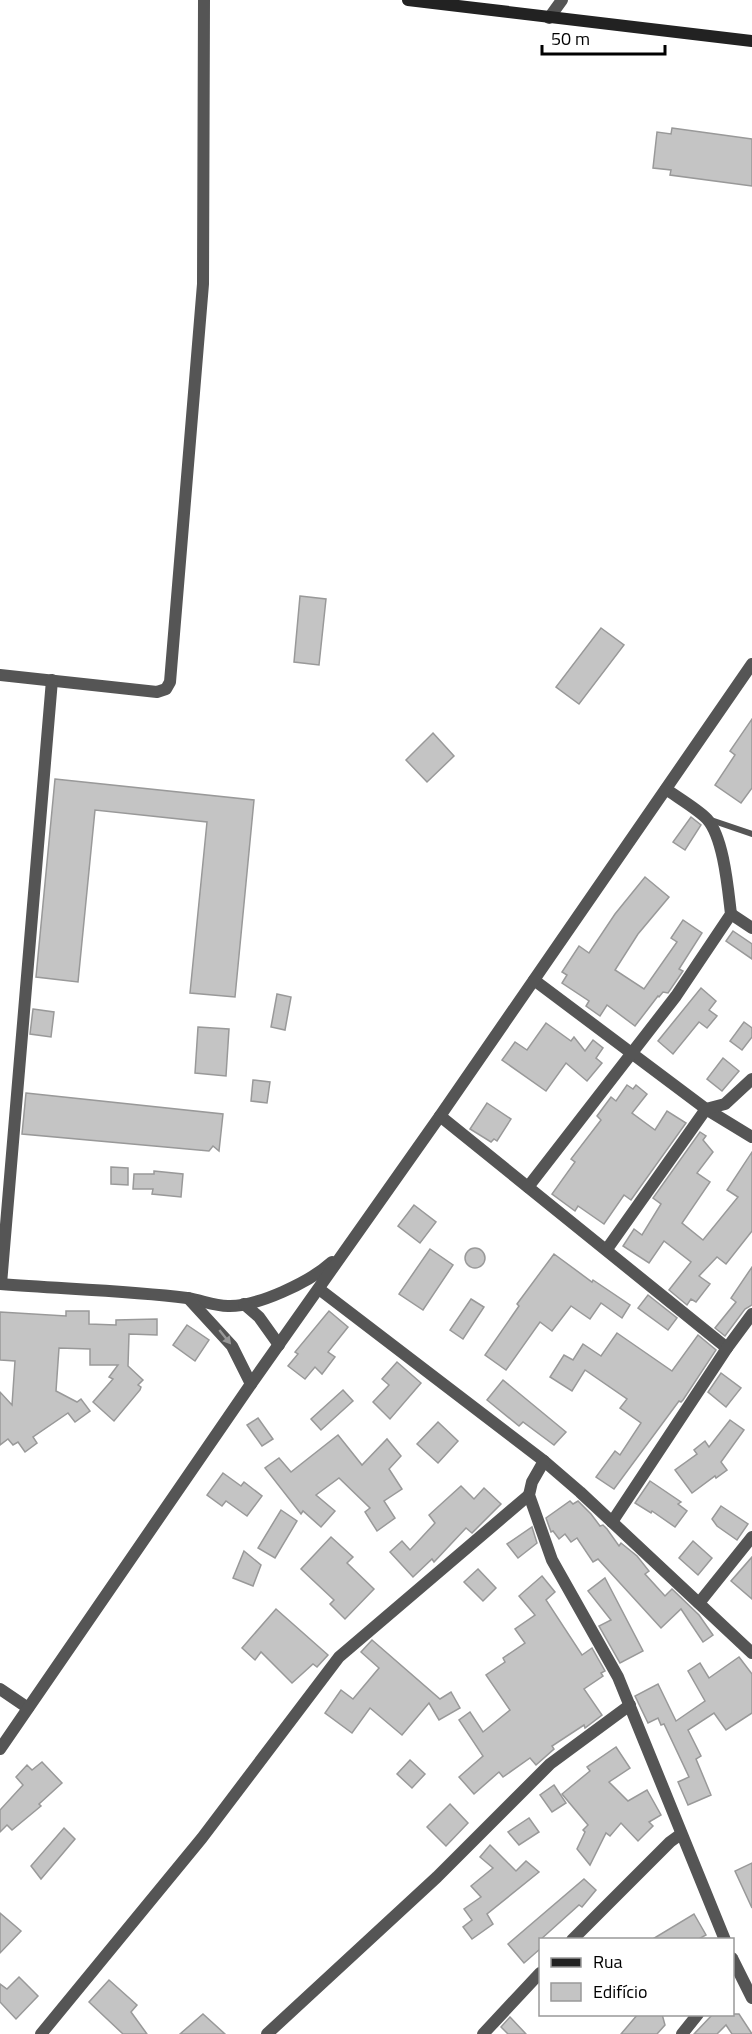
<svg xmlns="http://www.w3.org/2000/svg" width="752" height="2034" font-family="'Titillium Web',sans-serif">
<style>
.building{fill:#c4c4c4;stroke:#999;stroke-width:1.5}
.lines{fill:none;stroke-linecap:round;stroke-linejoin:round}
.service{stroke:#555;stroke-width:6}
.minor{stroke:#555;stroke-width:12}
.tertiary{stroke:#555;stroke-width:12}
.secondary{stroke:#222;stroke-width:12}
.oneway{fill:#999}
</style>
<rect width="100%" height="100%" fill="#fff"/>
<!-- building -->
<g class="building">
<path d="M672 128 752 139V186L670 175 671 170 653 168 657 132 671 134Z"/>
<path d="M300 596 326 599 319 665 294 662Z"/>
<path d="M601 628 624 645 579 704 556 687Z"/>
<path d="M752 719V788L741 803 715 785 735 755 730 751Z"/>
<path d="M433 733 454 756 427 782 406 760Z"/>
<path d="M55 779 254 800 235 997 190 993 207 822 95 810 78 982 36 977Z"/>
<path d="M691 817 701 825 685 850 673 842Z"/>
<path d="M645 877 669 897 638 934 615 970 644 989 677 942 671 938 683 920 702 933 679 969 683 971 668 993 663 992 659 997 658 996 635 1026 607 1005 600 1016 586 1006 589 1001 562 983 567 975 562 972 579 946 589 953 615 914Z"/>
<path d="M733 931 752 944V959L726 941Z"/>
<path d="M701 988 716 1001 709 1010 717 1016 707 1028 699 1022 673 1054 658 1041Z"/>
<path d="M277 994 291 997 285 1030 271 1027Z"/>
<path d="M33 1009 54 1012 51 1037 30 1034Z"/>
<path d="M744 1022 752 1028V1037L742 1050 730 1041Z"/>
<path d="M546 1023 571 1041 574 1037 585 1051 593 1040 603 1048 596 1058 602 1063 587 1081 566 1063 546 1091 502 1060 515 1042 527 1050Z"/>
<path d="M198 1027 229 1029 226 1076 195 1073Z"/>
<path d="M723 1058 739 1071 722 1091 707 1079Z"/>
<path d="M253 1080 270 1082 267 1103 251 1101Z"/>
<path d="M627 1085 633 1089 636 1085 647 1094 632 1113 655 1130 667 1111 686 1123 631 1200 624 1195 604 1224 578 1206 575 1211 552 1194 575 1162 571 1159 601 1120 597 1116 611 1097 616 1101Z"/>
<path d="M26 1093 223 1114 219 1151 213 1146 209 1151 22 1134Z"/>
<path d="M487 1103 511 1119 497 1141 494 1139 491 1142 470 1129Z"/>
<path d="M700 1132 706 1136 703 1140 713 1152 697 1173 710 1182 682 1223 703 1240 738 1197 727 1190 752 1152V1231L726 1264 717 1257 699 1276 710 1284 696 1302 691 1299 687 1305 669 1290 691 1262 664 1241 649 1263 623 1246 634 1229 642 1235 661 1204 653 1198Z"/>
<path d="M111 1167 128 1168V1185L111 1184Z"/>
<path d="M154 1171 183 1174 181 1197 152 1194 153 1189H133L134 1174H154Z"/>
<path d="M414 1205 436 1222 420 1243 398 1226Z"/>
<circle cx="475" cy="1258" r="10"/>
<path d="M430 1249 453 1265 423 1310 399 1294Z"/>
<path d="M554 1254 592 1282 593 1280 630 1305 622 1318 601 1303 590 1319 571 1306 552 1331 540 1322 506 1370 485 1355 519 1306 517 1304Z"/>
<path d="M752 1267V1305L745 1309 725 1336 715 1328 736 1302 731 1298Z"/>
<path d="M648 1295 677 1318 668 1330 638 1308Z"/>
<path d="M471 1299 484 1307 463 1339 450 1330Z"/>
<path d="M66 1311H89V1324L116 1325V1320L157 1319V1335L129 1334 128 1366 143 1380 138 1385 141 1387 140 1390 114 1421 93 1402 113 1379 109 1377 118 1365H90V1349L59 1348 56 1391 77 1402 81 1399 90 1411 75 1422 68 1413 33 1437 37 1443 25 1452 18 1442 13 1445 8 1439 0 1445V1392L12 1405 15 1361 0 1360V1312L66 1316Z"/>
<path d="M329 1311 348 1327 328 1352 335 1357 322 1374 315 1367 305 1379 288 1366 298 1354 295 1352Z"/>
<path d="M187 1325 209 1340 195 1361 173 1345Z"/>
<path d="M617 1333 672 1371 698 1335 716 1350 683 1400 681 1402 679 1401 614 1489 596 1477 615 1451 620 1455 641 1423 620 1408 627 1399 585 1370 572 1391 550 1377 564 1355 573 1360 583 1344 601 1356Z"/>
<path d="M397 1362 421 1383 390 1419 373 1402 389 1385 382 1379Z"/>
<path d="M721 1373 741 1388 726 1407 708 1392Z"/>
<path d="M503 1380 566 1432 554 1445 523 1422 519 1426 487 1400Z"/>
<path d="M343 1390 353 1401 321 1430 311 1419Z"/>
<path d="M258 1418 273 1439 262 1446 247 1425Z"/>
<path d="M730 1420 744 1430 721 1462 727 1470 716 1478 715 1476 692 1493 675 1470 697 1454 694 1450 705 1441 709 1447Z"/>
<path d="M438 1422 458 1441 438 1463 417 1444Z"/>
<path d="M338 1435 362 1465 387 1439 401 1456 389 1469 402 1489 384 1501 395 1518 377 1531 365 1512 370 1508 339 1478 316 1495 335 1511 321 1527 303 1511 301 1514 265 1468 279 1458 291 1472Z"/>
<path d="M223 1473 241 1486 244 1482 262 1496 247 1516 226 1501 222 1506 207 1495Z"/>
<path d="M650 1481 681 1502 678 1504 687 1511 675 1527 652 1511 651 1513 635 1503Z"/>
<path d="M461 1486 474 1499 484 1488 501 1504 472 1533 466 1528 434 1562 432 1559 413 1577 390 1552 402 1541 410 1550 435 1523 429 1515Z"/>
<path d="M570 1501 573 1504 578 1501 591 1514 600 1526 603 1525 607 1529 619 1546 621 1543 637 1556 649 1571 645 1574 665 1596 672 1589 699 1615 713 1635 703 1642 681 1609 661 1628 598 1559 593 1562 577 1538 571 1542 565 1534 559 1539 553 1531 551 1532 546 1518Z"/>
<path d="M721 1506 748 1524 737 1540 717 1526 712 1519Z"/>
<path d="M281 1510 297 1521 275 1558 258 1548Z"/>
<path d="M532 1527 537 1543 518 1558 507 1544Z"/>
<path d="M331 1537 353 1557 347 1563 374 1589 345 1619 330 1604 334 1600 301 1569Z"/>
<path d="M693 1541 712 1558 698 1575 679 1558Z"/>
<path d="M244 1551 261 1565 253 1586 233 1578Z"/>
<path d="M752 1557V1599L731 1581Z"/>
<path d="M478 1569 496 1588 483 1601 464 1582Z"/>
<path d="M542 1576 555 1592 546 1600 582 1655 592 1648 605 1671 601 1673 603 1676 584 1689 602 1715 585 1728 584 1725 552 1746 554 1749 536 1765 530 1758 503 1777 499 1772 474 1794 459 1777 483 1756 459 1720 470 1712 483 1732 510 1710 486 1675 505 1662 503 1658 525 1643 515 1629 535 1615 519 1596Z"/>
<path d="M605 1578 643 1651 620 1663 599 1626 611 1620 588 1591Z"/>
<path d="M276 1609 328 1655 317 1667 313 1664 292 1683 261 1652 255 1660 242 1648Z"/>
<path d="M372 1640 440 1699 451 1692 460 1708 439 1720 429 1703 402 1735 370 1708 352 1733 325 1713 341 1690 353 1699 379 1668 361 1652Z"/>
<path d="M739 1657 752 1674V1713L726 1730 714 1713 688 1730 701 1756 696 1759 711 1795 688 1805 678 1782 689 1777 664 1724 661 1725 658 1718 648 1723 635 1696 658 1684 676 1721 705 1701 688 1671 700 1663 709 1678Z"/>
<path d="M616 1747 630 1768 609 1782 628 1801 647 1790 661 1815 649 1822 653 1826 638 1841 621 1823 610 1836 606 1833 590 1865 577 1849 585 1832 583 1830 588 1825 562 1794 590 1771 587 1767Z"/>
<path d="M410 1760 425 1774 412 1788 397 1774Z"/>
<path d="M42 1762 62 1783 39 1804 41 1806 12 1830 7 1825 0 1832V1810L23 1785 16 1777 27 1765 32 1770Z"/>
<path d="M554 1785 566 1803 552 1812 540 1795Z"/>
<path d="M450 1804 468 1823 446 1846 427 1827Z"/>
<path d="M529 1818 539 1832 519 1845 508 1832Z"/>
<path d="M64 1828 75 1839 41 1879 31 1866Z"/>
<path d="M490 1845 516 1871 526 1861 539 1872 487 1914 493 1924 472 1939 463 1927 472 1920 464 1909 481 1897 471 1886 493 1868 480 1857Z"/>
<path d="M752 1863V1908L735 1871Z"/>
<path d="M584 1879 596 1890 582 1907 579 1905 540 1940V1949L524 1963 508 1944Z"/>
<path d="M0 1913 21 1931 0 1953Z"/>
<path d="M694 1914 706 1935 697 1940H651Z"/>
<path d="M19 1977 38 1996 16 2019 0 2002V1984L7 1989Z"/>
<path d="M109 1980 137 2005 131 2012 147 2034H123L89 2002Z"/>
<path d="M203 2014 225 2034H180Z"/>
<path d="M638 2014H662L665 2025 657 2034H621Z"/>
<path d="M713 2014H739L752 2034H732L726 2025 717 2034H694Z"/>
<path d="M510 2017 526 2034H508L501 2027Z"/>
</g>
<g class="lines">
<!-- service -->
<path class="service" d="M711 820 752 834"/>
<!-- minor -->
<g class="minor">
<path d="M549 18 562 0"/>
<path d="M0 675 157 692 166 689 170 682 203 284 204 0"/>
<path d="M731 914 752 928"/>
<path d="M534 980 706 1109 752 1137"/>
<path d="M440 1116 727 1348"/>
<path d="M528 1187 676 996 731 914C728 890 724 838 707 819 699 810 677 797 666 789"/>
<path d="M607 1249 706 1109 725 1104 752 1079"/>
<path d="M1 1284 52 680"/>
<path d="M319 1289 544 1461 580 1492 752 1653"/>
<path d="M544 1461 532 1482 529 1495 552 1560 618 1677 725 1940"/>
<path d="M612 1522 727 1348 752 1314"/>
<path d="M699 1603 752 1537"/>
<path d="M0 1689 28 1708"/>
<path d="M572 1940 670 1842 681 1834"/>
<path d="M732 1958 752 1998"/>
<path d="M41 2034 202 1838 339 1657 529 1495"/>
<path d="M267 2034 437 1877 550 1764 630 1705"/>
<path d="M483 2034 540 1973"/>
<path d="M682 2034 698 2014"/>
</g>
<!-- tertiary -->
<g class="tertiary">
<path d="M0 1284C62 1289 126 1290 187 1298 201 1300 214 1306 228 1306 257 1307 310 1282 332 1262"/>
<path d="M188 1298 232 1346 251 1384"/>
<path d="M244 1304 259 1317 279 1345"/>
<path d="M0 1749 251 1384 440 1116 752 664"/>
</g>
<!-- secondary -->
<path class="secondary" d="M408 0 752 41"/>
</g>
<!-- one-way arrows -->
<defs><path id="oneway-solid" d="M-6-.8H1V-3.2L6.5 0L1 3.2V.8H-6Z" transform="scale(1.5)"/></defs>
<use class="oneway" href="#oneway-solid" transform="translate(225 1337) rotate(51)"/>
<!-- legend -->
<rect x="539" y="1938" width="195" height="78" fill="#ffffff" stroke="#999999" stroke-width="1.5"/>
<rect x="551" y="1958" width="30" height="9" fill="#222222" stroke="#999999" stroke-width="1.5"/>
<text x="593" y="1968" font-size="18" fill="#000000">Rua</text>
<rect x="551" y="1983" width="30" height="18" fill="#c4c4c4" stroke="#999999" stroke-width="1.5"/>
<text x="593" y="1998" font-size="18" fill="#000000">Edifício</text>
<!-- scale -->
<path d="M542 45v9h123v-9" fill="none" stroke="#000000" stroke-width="3"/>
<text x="551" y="45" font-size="18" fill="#000000" stroke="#ffffff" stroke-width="4.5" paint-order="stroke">50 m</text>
</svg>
